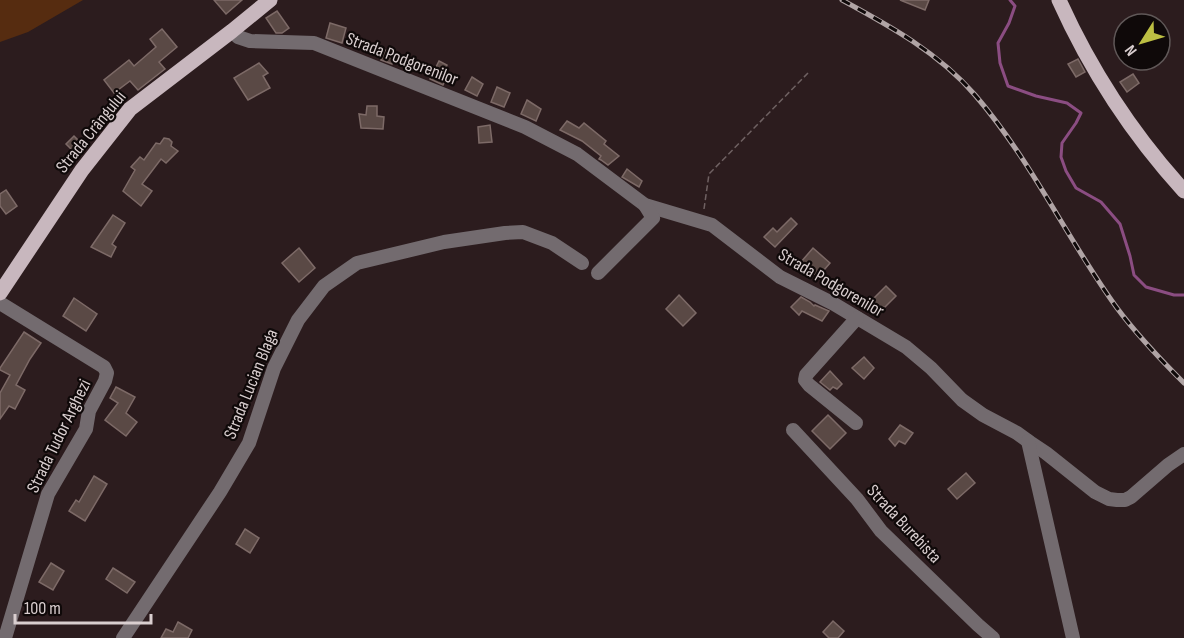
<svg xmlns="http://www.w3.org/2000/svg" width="1184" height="638" font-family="'Sofia Sans Condensed',sans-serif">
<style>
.green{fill:#562c10}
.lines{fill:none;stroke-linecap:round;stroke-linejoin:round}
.stream{stroke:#8b4d82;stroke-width:3}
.building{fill:#5a4945;stroke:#7d6a67;stroke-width:1.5}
.path{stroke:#6f6162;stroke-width:1.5;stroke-dasharray:6 3;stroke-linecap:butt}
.minor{stroke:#736b6f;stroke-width:14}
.major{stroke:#c8b7be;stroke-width:15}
.rail-casing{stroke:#b0a4a5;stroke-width:5}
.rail{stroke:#0f0909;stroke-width:3;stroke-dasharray:9;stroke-linecap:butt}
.labels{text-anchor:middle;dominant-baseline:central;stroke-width:4.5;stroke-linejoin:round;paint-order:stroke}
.street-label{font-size:18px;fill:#d9cecf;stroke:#0f0909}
</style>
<rect width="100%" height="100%" fill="#2c1c1e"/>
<!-- green -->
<path class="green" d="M0 0H83L28 32 0 42Z"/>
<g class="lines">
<!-- stream -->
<path class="stream" d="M1010 0 1015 6 1009 23 998 43 1000 63 1008 86 1036 96 1067 103 1081 113 1076 123 1062 143 1061 157 1066 171 1076 188 1101 202 1120 224 1130 256 1134 275 1146 287 1174 295H1184"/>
</g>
<!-- building -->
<g class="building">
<path d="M214 0H242L226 14Z"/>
<path d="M900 0H929L925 10Z"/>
<path d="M277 11 289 28 282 33H276L266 18Z"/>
<path d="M330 23 346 28 342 43 326 38Z"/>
<path d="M162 29 177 47 159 62 165 69 138 90 130 81 114 93 104 80 129 60 134 66 156 47 150 39Z"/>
<path d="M385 50 395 54 392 64 381 60Z"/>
<path d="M1078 59 1085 72 1076 77 1068 64Z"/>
<path d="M439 61 447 65 445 70 449 73 443 85 430 79Z"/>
<path d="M259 63 268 73 263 76 270 88 248 100 234 78Z"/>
<path d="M1133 74 1139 83 1127 92 1120 82Z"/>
<path d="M472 77 483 84 477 96 465 90Z"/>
<path d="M497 87 510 93 504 107 491 102Z"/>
<path d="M527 100 541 109 536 121 521 114Z"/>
<path d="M367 106H377V116L384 117 383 129 361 128 359 114 366 115Z"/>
<path d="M567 121 579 128 584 123 606 141 604 144 619 156 608 165 601 160 599 159 601 156 582 141 560 130Z"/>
<path d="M490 125 492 142 479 143 478 127Z"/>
<path d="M74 136 85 147 77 155 66 144Z"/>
<path d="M164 138 169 139 172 142 171 146 178 151 166 163 161 159 142 184 152 191 141 206 123 191 135 170 131 167 140 157 144 160 156 143 160 144Z"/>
<path d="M627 169 642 181 639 187 622 177Z"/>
<path d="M6 190 17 206 6 214 0 206V194Z"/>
<path d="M113 215 125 223 112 244 116 247 111 257 91 247Z"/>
<path d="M791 218 797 224 775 247 764 237 773 228 777 232Z"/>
<path d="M299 248 315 268 299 282 282 263Z"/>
<path d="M813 248 830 263 818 277 801 262Z"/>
<path d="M886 286 896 296 881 311 871 301Z"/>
<path d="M679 295 696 313 683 326 666 309Z"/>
<path d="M801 297 810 302 814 306 815 305 829 311 822 321 802 311 799 315 791 307Z"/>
<path d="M74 298 97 314 86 331 63 316Z"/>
<path d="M24 332 41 343 30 359 16 385 25 390 15 409 9 406 0 419V393L10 375 0 370V368Z"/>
<path d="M864 357 874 368 864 379 852 368Z"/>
<path d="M830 371 842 384 837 389 833 387 830 390 820 382Z"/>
<path d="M116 387 135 397 126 413 137 422 126 436 105 420 118 403 110 398Z"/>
<path d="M828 415 846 433 830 449 812 431Z"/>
<path d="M900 425 913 433 905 444 899 441 895 446 889 439Z"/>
<path d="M966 473 975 483 957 499 948 489Z"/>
<path d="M94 476 107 484 85 521 69 511 76 500 79 502Z"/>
<path d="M245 529 259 538 250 553 236 544Z"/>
<path d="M51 563 64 571 53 590 39 582Z"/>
<path d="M113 568 135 582 127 593 106 579Z"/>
<path d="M833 621 844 631 838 638H829L823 632Z"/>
<path d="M178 622 192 630 188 638H161L166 629 173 632Z"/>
</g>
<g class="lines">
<!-- path -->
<path class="path" d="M704 209 709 174 808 73"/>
<!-- minor -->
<g class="minor">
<path d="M232 31 238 37 250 41 314 43 525 127 577 154 645 205 712 225 780 277 834 304 906 347 931 368 962 400 983 415 1017 433 1028 441 1046 453 1095 492 1109 499 1117 500H1125L1131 497 1168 465 1184 454"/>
<path d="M598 273 653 218 645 205"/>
<path d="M0 303 104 367 107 373 105 381 89 411 86 429 48 494 5 638"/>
<path d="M856 423 809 385 805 380 806 375 857 318"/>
<path d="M793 430 857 499 881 531 978 625 993 638"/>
<path d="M1028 441 1073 638"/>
<path d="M123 638 220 492 249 443 274 368 298 320 324 286 357 263 444 242 505 233 523 232 552 243 582 263"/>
</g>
<!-- major -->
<g class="major">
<path d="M1059 0C1090 69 1133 135 1184 191"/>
<path d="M0 293 82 170 130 109 232 31 270 0"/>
</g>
<defs>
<path id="rail" d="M842 0C890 26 939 53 975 95 1031 160 1067 239 1117 308 1137 335 1160 359 1184 383"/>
</defs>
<!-- rail casing -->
<use href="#rail" class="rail-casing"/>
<!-- rail -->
<use href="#rail" class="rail"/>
</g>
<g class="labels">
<!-- street labels -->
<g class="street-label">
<text transform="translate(402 59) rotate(21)">Strada Podgorenilor</text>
<text transform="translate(91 132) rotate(-51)">Strada Crângului</text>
<text transform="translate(831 283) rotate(30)">Strada Podgorenilor</text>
<text transform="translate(251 384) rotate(-68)">Strada Lucian Blaga</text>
<text transform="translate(59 436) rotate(-64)">Strada Tudor Arghezi</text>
<text transform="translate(904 524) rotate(47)">Strada Burebista</text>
</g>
</g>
<!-- north arrow -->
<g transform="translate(1142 42) rotate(233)"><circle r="28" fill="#0f0909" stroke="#605858" stroke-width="1.5"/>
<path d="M0-4.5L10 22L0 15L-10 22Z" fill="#bdbf43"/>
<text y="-9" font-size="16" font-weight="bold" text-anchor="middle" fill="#d9cecf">N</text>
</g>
<!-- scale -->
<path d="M15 614v9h136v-9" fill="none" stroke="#d9cecf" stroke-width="3"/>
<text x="24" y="614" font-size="18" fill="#d9cecf" stroke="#0f0909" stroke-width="4.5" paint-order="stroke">100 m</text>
</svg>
